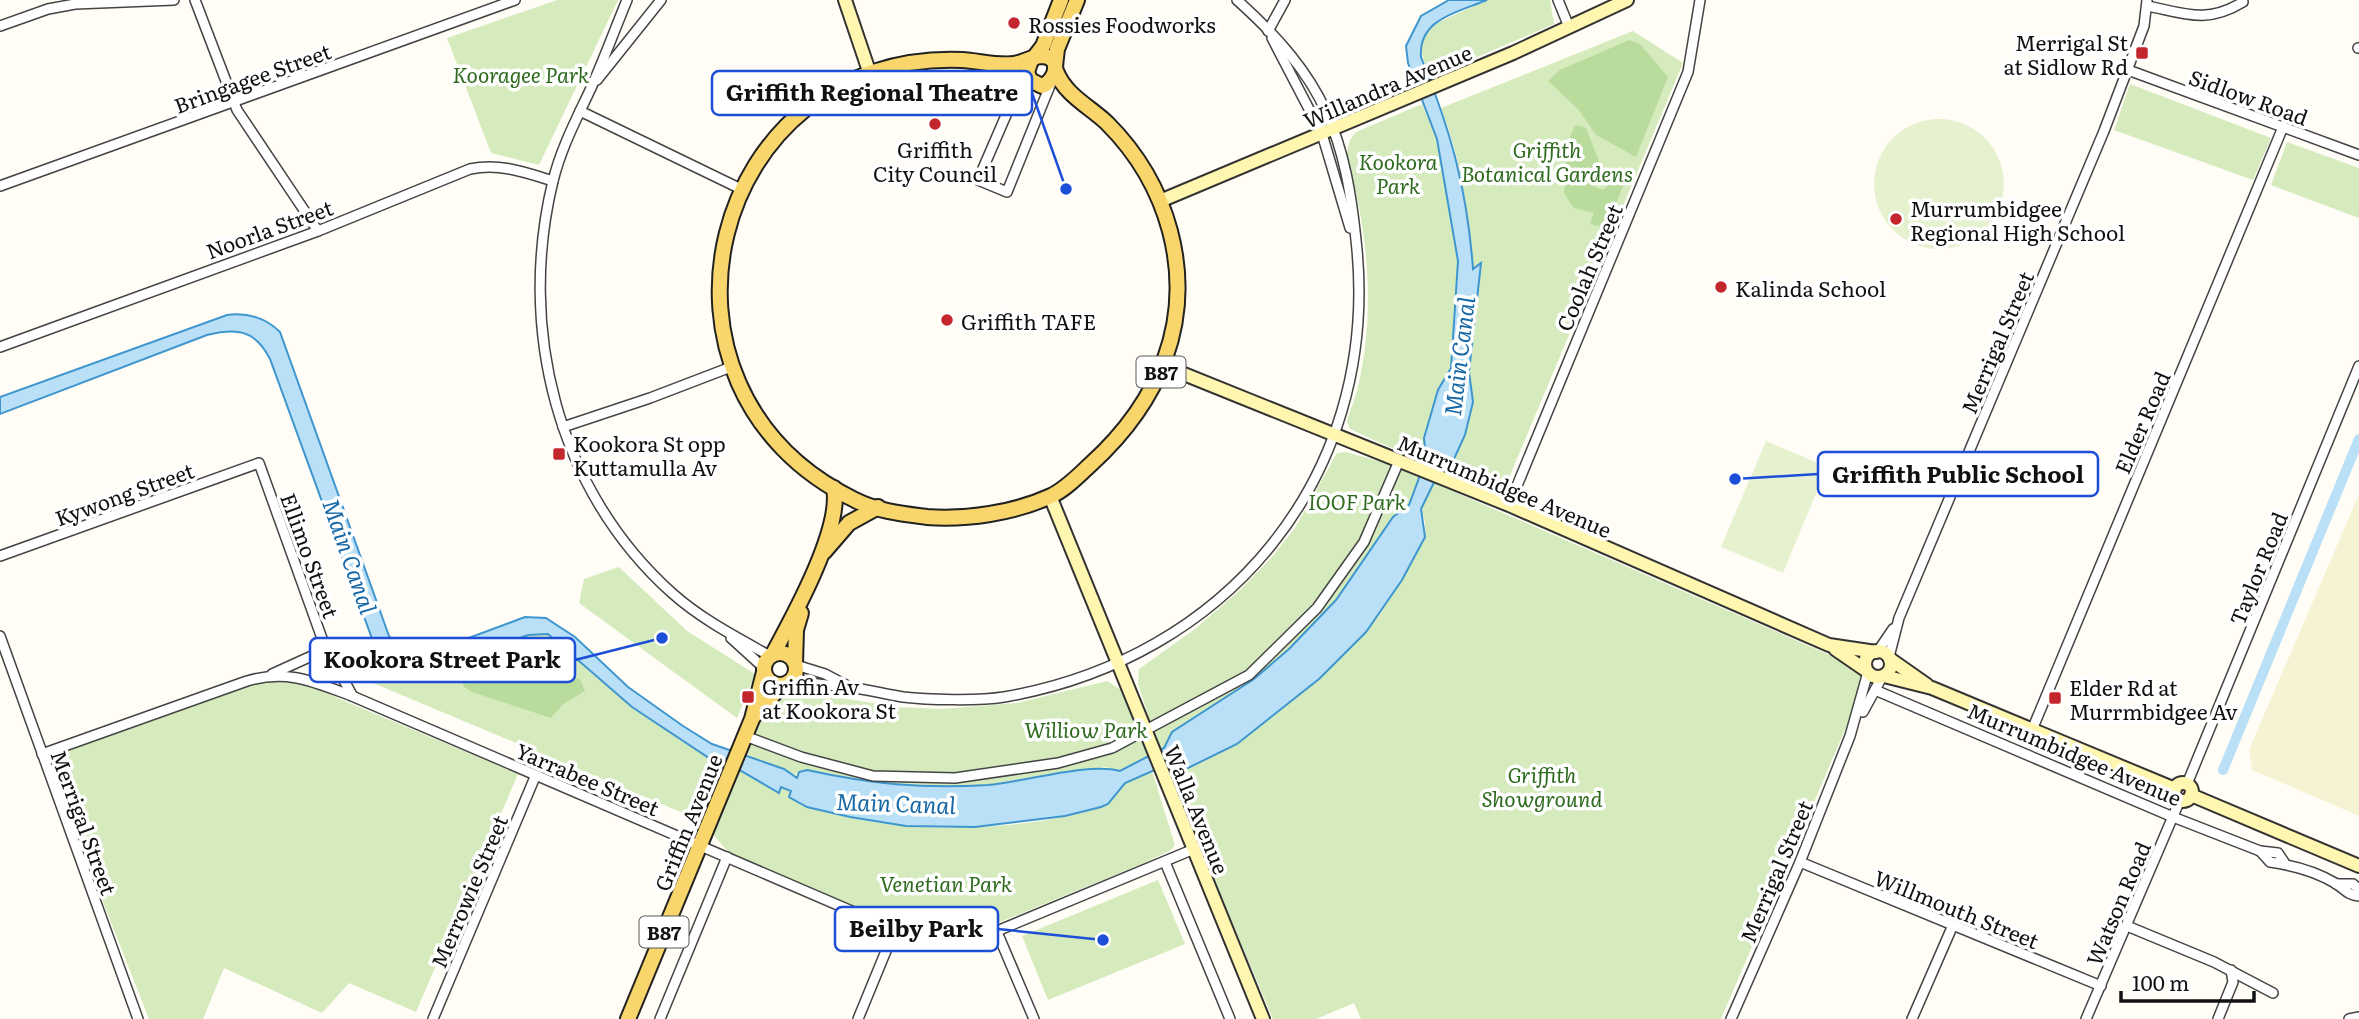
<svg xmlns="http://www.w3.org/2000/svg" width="2359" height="1019" font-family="Literata,serif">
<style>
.farmland{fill:#f6f3d4}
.green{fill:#d5ebbd}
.forest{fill:#b9dc9c}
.pitch{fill:#e6f2cf}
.water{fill:#b9e0f7;stroke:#3f96cf;stroke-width:2}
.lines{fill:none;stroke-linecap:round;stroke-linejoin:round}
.canal{stroke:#b9e0f7;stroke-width:10}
.street-casing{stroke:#444;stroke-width:12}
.secondary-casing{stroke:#333;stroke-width:16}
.primary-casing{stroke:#222;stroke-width:18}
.street{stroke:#fff;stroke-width:9}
.secondary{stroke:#fff6b0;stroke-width:12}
.primary{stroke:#f9d66b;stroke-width:14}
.poi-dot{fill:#c4262e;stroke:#fff;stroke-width:2.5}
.labels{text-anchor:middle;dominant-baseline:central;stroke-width:7;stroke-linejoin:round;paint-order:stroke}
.shield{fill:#fff;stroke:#585858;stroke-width:2}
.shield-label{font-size:19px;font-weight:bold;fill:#111}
.poi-label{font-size:21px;fill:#111;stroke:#fff;text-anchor:start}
.park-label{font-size:21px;font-style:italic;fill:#2f6b1f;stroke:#fff}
.street-label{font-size:21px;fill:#111;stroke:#fff}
.water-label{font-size:23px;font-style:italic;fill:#1768a6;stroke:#fff}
.leader{fill:none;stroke:#1d4ed8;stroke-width:2.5}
.callout-dot{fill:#1d4ed8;stroke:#fff;stroke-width:2.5}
.callout{fill:#fff;stroke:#1d4ed8;stroke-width:2.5}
.callout-label{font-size:23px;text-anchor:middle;font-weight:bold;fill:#111}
</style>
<rect width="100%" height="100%" fill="#fffdf5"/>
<!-- farmland -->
<path class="farmland" d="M2359 494V816L2252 770 2249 750Z"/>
<!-- green -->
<g class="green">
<path d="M557 0H618L539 165 491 153 447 38Z"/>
<path d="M1487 0H1550L1554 24 1429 78 1420 47 1428 27Z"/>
<path d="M1633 31 1683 63 1506 485 1493 492 1441 468 1453 461 1465 435 1473 402 1469 372 1480 264 1473 270C1469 214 1461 160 1441 108Z"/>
<path d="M2130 84 2271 138 2253 180 2114 130Z"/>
<path d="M1422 104 1437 139 1458 261 1451 368 1438 390 1424 438V463L1350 429 1347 422C1349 412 1354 402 1357 391 1376 314 1369 231 1346 155L1350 140 1356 132Z"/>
<path d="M2287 142 2359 168V218L2271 185Z"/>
<path d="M1346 452 1389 464 1420 478 1409 505 1393 517 1336 600 1289 649 1254 679 1172 732 1164 748 1159 751 1138 683 1139 669 1195 629 1240 590 1272 557 1295 528 1337 453Z"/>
<path d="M1434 483 1853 665 1865 683 1721 1019H1361L1354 1003 1316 1019H1273L1166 765 1188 768 1237 744 1319 679 1345 654 1381 613 1425 538V522L1421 509Z"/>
<path d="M619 567 687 631 755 674 737 718 579 603 584 579Z"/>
<path d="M548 634 632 707 718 762 695 818 373 683 383 659 393 666 487 649 528 635Z"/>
<path d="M275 679 302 683 518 774 416 1012 349 983 322 1013 224 968 203 1019H149L46 757 252 684Z"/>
<path d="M1107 681 1120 689 1150 754 1119 771 1105 767C1029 780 947 796 870 783 849 780 828 774 807 770L797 773 795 778 743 757 764 711 780 698 803 692 898 707 942 709 1017 703Z"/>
<path d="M735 770 760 778 779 792 781 787 791 792 788 797C869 837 1016 835 1100 807 1114 803 1116 788 1127 782 1135 777 1144 775 1152 771L1175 845 1171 850 1142 864 966 936 939 938 905 928 729 853 711 832Z"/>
<path d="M1158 880 1185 944 1048 1000 1022 936Z"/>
</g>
<!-- forest -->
<g class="forest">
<path d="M1629 40 1640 44 1668 77 1636 157 1596 135 1578 109 1548 81 1560 70Z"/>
<path d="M1575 125 1586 128 1601 167 1595 187 1603 190 1624 169 1629 172 1606 228 1590 224 1594 213 1574 208 1564 193 1567 145Z"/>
<path d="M521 649 533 654 551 672 580 679 585 691 562 705 551 718 472 692 463 686 464 672Z"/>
</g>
<!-- pitch -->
<g class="pitch">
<circle cx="1939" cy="184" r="65"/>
<path d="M1766 441 1827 467 1783 573 1721 547Z"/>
</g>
<!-- water -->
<path class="water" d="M1449 0H1487C1458 12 1418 19 1421 57 1451 132 1467 188 1473 269L1481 263 1469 372 1473 402 1465 435 1453 461 1441 468 1421 509 1425 537 1402 580 1366 632 1319 679 1237 744 1188 768 1166 765 1125 783 1108 804 1101 807 1065 816 975 827 906 826 850 817 807 807 789 797 791 791 781 787 779 793 736 768 712 760 632 707 548 634 528 635 428 671C403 674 387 666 374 644L270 359C255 329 236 328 207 335L0 414V397L227 315C247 312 266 318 280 332L389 636 402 651 423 655 525 617 546 618 575 637 628 687 683 726 712 744 784 769 797 778 799 772 807 770C871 784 921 789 988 785 1024 782 1088 762 1120 771L1164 748 1172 732 1254 679 1289 649 1336 600 1393 517 1409 505 1426 459 1424 438 1438 390 1451 368 1458 261 1437 139 1408 63 1406 46 1421 16Z"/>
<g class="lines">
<!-- canal -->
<path class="canal" d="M2223 770 2359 439"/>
<defs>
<g id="street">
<path d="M195 0 237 110 318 231"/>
<path d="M627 0C615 29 604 59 591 88 577 118 561 148 553 181 517 328 557 490 672 593 701 619 736 637 770 656"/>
<path d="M1558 0 1569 27"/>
<path d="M2148 6C2186 14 2207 24 2243 2"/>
<path d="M0 26 48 9 75 4 174 0"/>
<path d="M1268 31 1285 0"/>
<path d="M1272 38 1322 134 1350 228"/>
<path d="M2358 48H2359"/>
<path d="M1026 69 978 180 1007 192 1051 83"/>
<path d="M2128 70 2359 155"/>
<path d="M597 80 661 0"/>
<path d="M580 111 741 189"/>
<path d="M0 186 515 0"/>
<path d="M0 347 318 231 470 169C500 163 524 172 553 181"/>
<path d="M563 427 650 398 731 367"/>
<path d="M1509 505 1688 72 1700 0"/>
<path d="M0 556 259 463 324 644 352 695"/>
<path d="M0 636 138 1019"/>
<path d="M731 638 764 668"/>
<path d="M1878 651 1893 629"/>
<path d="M1889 657 1899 618 2104 131 2144 26 2147 0"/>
<path d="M796 665 825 674 846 685"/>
<path d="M272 674 327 649"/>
<path d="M788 683 803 681C818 685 832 685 847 687 866 689 884 694 903 697 927 700 980 701 1004 697 1226 659 1378 478 1357 250 1346 134 1325 79 1237 0"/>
<path d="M1875 690 2173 817 2260 851 2278 853 2284 862"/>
<path d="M1863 712 1882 677"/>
<path d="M2032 730 2283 127"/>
<path d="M745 736 801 757 873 776 955 778 1058 763 1112 748 1249 675 1317 608 1364 542 1399 461"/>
<path d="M42 754 247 681C288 669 314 682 352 696L905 934 930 942 954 945 973 941 1194 849"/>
<path d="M2187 784 2359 366"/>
<path d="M2260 851 2270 862C2291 865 2315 871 2335 883 2345 889 2347 895 2359 896"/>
<path d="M1165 862 1230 1019"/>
<path d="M1800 862 2101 986"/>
<path d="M2336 884H2353L2359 889"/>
<path d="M2127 926 2214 962 2273 993"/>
<path d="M997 932 1034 1019"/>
<path d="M433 1019 535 777"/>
<path d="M660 1019 727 857"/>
<path d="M858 1019 895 929"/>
<path d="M1731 1019 1800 862 1850 736 1868 672"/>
<path d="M1912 1019 1953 925"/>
<path d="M2086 1019 2180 800"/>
<path d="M2218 1019 2233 982 2231 970"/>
<path d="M2349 1019 2359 1017"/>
</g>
<g id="secondary">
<path d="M845 0 870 74"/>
<path d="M1160 201 1513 53 1627 0"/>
<path d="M1164 366 1509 505 1829 645 1876 652"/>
<path d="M1050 496 1263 1019"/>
<path d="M1835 649 1867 671"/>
<circle cx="1878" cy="664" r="13"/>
<path d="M1890 659 1927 685"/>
<path d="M1884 676 1932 688 2175 789"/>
<circle cx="2183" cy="792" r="9"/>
<path d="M2191 795 2359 866"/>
</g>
<g id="primary">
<path d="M1033 59 1043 46 1061 0"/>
<path d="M1031 60 1027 72 1030 80 1042 86C1056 81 1063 57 1042 56 1033 56 1023 63 1014 64 996 66 979 61 962 60 708 50 624 388 855 500 876 511 904 514 927 517 966 520 1014 513 1051 496 1066 489 1079 475 1091 464 1159 402 1194 322 1170 231 1159 190 1137 153 1107 123 1089 106 1065 95 1056 71"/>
<path d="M1055 66 1057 49 1077 0"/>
<path d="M824 552 849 523 878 507"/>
<circle cx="780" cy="669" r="16"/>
<path d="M773 654C793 617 842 529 834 488"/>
<path d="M795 663 796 630 801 613"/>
<path d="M755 715 782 685"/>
<path d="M628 1019 752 719 764 672"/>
</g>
</defs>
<!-- street casing -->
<use href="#street" class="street-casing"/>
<!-- secondary casing -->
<use href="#secondary" class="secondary-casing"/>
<!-- primary casing -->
<use href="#primary" class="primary-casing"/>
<!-- street -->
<use href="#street" class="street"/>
<!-- secondary -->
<use href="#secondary" class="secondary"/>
<!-- primary -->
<use href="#primary" class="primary"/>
</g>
<!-- markers -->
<g class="poi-dot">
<circle cx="1014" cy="23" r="7"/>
<rect x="2135" y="46" width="14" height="14" rx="3.5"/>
<circle cx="935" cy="124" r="7"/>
<circle cx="1896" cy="219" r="7"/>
<circle cx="1721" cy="287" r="7"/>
<circle cx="947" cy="320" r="7"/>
<rect x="552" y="447" width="14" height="14" rx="3.5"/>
<rect x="741" y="690" width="14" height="14" rx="3.5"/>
<rect x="2048" y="691" width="14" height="14" rx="3.5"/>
</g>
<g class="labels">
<!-- shield labels -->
<g class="shield">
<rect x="1136.5" y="356.5" width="49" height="31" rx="5"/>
<rect x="639.5" y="916.5" width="49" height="31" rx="5"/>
</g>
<g class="shield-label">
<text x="1161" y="372">B87</text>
<text x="664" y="932">B87</text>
</g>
<!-- poi labels -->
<g class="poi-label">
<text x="1028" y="23">Rossies Foodworks</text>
<text x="2128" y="41" text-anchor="end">Merrigal St<tspan x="2128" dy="24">at Sidlow Rd</tspan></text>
<text x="935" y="148" text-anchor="middle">Griffith<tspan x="935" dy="24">City Council</tspan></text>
<text x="1910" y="207">Murrumbidgee<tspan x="1910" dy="24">Regional High School</tspan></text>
<text x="1735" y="287">Kalinda School</text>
<text x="961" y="320">Griffith TAFE</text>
<text x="573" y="442">Kookora St opp<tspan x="573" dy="24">Kuttamulla Av</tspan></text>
<text x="762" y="685">Griffin Av<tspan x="762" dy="24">at Kookora St</tspan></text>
<text x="2069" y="686">Elder Rd at<tspan x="2069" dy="24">Murrmbidgee Av</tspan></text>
</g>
<!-- park labels -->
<g class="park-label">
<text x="521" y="73">Kooragee Park</text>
<text x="1547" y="148">Griffith<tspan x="1547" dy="24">Botanical Gardens</tspan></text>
<text x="1398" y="160">Kookora<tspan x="1398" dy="24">Park</tspan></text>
<text x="1357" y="500">IOOF Park</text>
<text x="1086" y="728">Williow Park</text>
<text x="1542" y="773">Griffith<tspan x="1542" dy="24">Showground</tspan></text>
<text x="946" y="882">Venetian Park</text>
</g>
<!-- street labels -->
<g class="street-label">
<text transform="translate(252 77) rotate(-20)">Bringagee Street</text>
<text transform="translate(1387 85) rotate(-23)">Willandra Avenue</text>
<text transform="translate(2249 96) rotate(20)">Sidlow Road</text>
<text transform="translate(269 228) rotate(-20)">Noorla Street</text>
<text transform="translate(1588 267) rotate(-67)">Coolah Street</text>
<text transform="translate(1996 342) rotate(-67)">Merrigal Street</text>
<text transform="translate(2141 422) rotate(-67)">Elder Road</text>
<text transform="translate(1505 485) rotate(23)">Murrumbidgee Avenue</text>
<text transform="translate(124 493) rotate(-20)">Kywong Street</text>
<text transform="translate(311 555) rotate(70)">Ellimo Street</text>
<text transform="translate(2257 568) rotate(-68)">Taylor Road</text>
<text transform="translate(2075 753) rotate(23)">Murrumbidgee Avenue</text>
<text transform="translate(588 778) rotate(23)">Yarrabee Street</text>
<text transform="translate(1198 809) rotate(68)">Walla Avenue</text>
<text transform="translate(85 822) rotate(70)">Merrigal Street</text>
<text transform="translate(687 822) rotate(-68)">Griffin Avenue</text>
<text transform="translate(1775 871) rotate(-67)">Merrigal Street</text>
<text transform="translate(468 891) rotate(-67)">Merrowie Street</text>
<text transform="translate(2117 903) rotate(-67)">Watson Road</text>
<text transform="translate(1957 908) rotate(22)">Willmouth Street</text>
</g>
<!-- water labels -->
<g class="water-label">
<text transform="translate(1458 356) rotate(-83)">Main Canal</text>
<text transform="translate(351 556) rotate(71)">Main Canal</text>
<text transform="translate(896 802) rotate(2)">Main Canal</text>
</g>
</g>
<!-- callouts -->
<path class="leader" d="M1066 189L1032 93M1735 479L1818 474M662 638L575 660M1103 940L998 929"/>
<g class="callout-dot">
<circle cx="1066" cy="189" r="7"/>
<circle cx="1735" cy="479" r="7"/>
<circle cx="662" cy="638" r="7"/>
<circle cx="1103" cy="940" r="7"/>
</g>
<g class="callout">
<rect x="712" y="71" width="320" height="44" rx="7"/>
<rect x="1818" y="452" width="280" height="44" rx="7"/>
<rect x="310" y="638" width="265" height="44" rx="7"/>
<rect x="835" y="907" width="163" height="44" rx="7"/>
</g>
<g class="callout-label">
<text x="872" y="101">Griffith Regional Theatre</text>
<text x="1958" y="483">Griffith Public School</text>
<text x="442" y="668">Kookora Street Park</text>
<text x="916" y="937">Beilby Park</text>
</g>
<!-- scale -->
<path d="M2121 991v10h133v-10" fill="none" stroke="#111111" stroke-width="3.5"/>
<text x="2132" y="991" font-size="21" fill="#111111" stroke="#ffffff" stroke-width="5" paint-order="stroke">100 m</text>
</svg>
